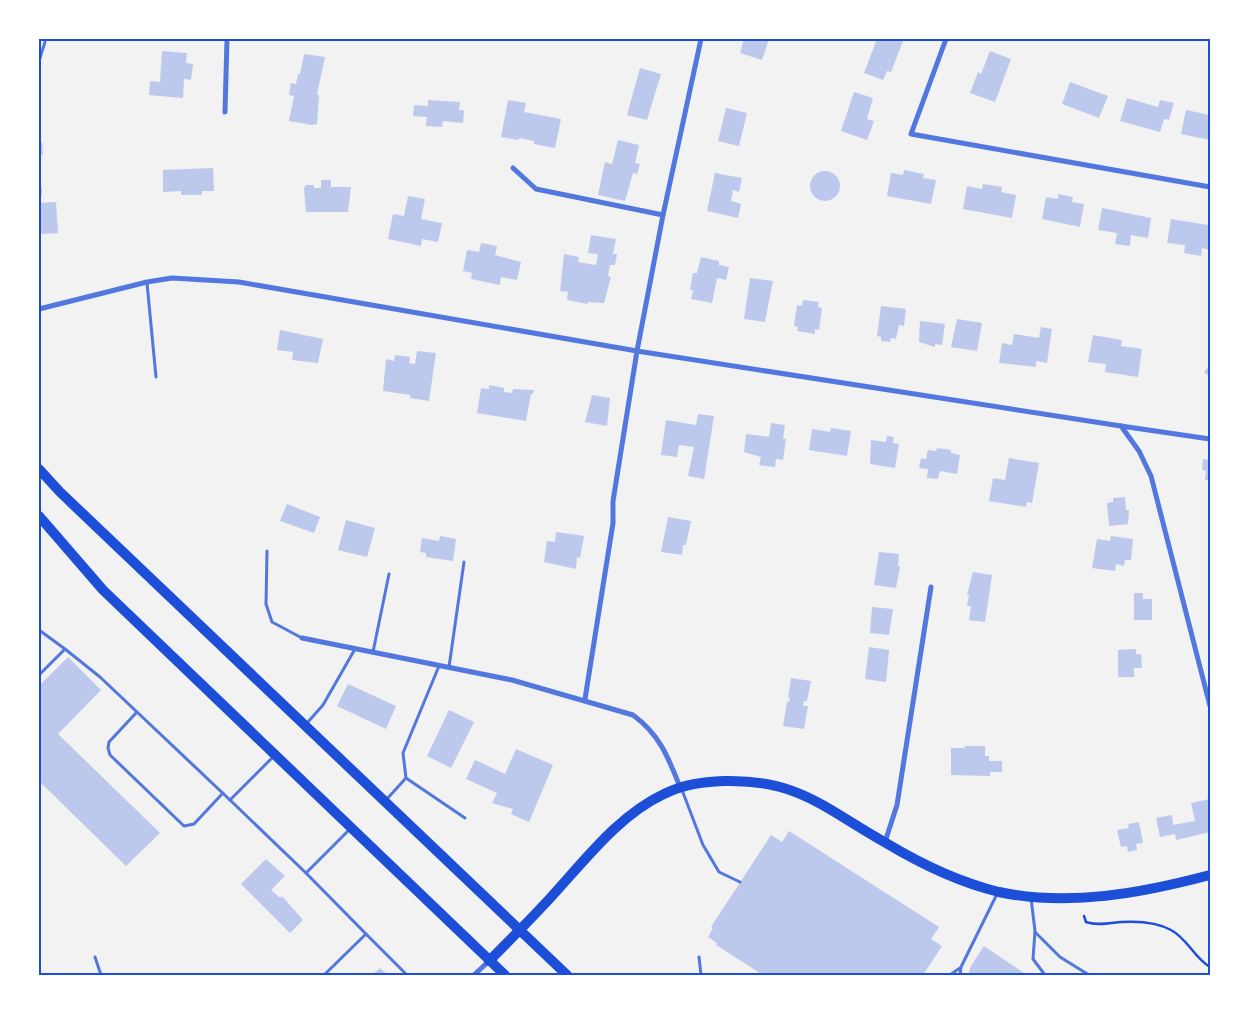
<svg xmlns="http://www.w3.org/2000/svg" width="1249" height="1014" font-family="Signika,sans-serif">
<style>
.building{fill:#bdc9ec}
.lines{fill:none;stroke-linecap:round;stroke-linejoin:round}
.path{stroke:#1d4ed8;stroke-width:2.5}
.service{stroke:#5277de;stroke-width:3}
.minor{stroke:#5277de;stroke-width:5}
.primary{stroke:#1d4ed8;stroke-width:10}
.neatline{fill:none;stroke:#1d4ed8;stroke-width:2}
</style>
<rect width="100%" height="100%" fill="#f2f2f2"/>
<!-- building -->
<g class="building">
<path d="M744 39H769L762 60 740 53Z"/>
<path d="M877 39 903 41 891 72 887 71 883 80 864 73Z"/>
<path d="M162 51 187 53 186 63 193 64 191 80 184 79 183 98 149 95 150 81 160 82Z"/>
<path d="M990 51 1011 59 995 102 970 93 978 72 981 74Z"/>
<path d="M304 54 325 57 317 94 319 95 317 124 312 125 289 121 294 96 289 95 291 83 296 84 298 74H300Z"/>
<path d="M640 68 661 74 647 120 627 115Z"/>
<path d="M1070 82 1108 96 1099 118 1062 104Z"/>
<path d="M854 92 873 98 867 119 874 121 867 140 841 131Z"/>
<path d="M1127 98 1158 107 1160 100 1174 103 1169 120 1164 119 1160 132 1120 121Z"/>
<path d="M428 100 460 102 459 110H464L463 123 443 121 442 127 426 126 427 117 413 116 414 105 428 106Z"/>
<path d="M508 100 526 103 524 112 561 119 555 148 534 144V141L519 138 518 140 501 137Z"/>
<path d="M726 108 747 113 739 146 718 141Z"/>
<path d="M1186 110 1210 115V140L1181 134Z"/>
<path d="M618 140 639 145 635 163 640 164 637 174 633 173 625 201 598 195 605 162 612 164Z"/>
<path d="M39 142H42L43 155H39Z"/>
<path d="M213 168 214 191H202V195H181V191L163 192V170Z"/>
<path d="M904 170 924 174 923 178 936 180 931 204 887 196 891 173 903 175Z"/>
<circle cx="825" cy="186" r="15"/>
<path d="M715 173 742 178 739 192 733 190 731 201 741 204 738 218 707 211Z"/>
<path d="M321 180H331V187H351L348 212H306L304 188 306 185H314V188H321Z"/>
<path d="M983 184 1002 187 1001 192 1016 195 1012 218 963 209 967 186 982 189Z"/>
<rect x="39" y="187" width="3" height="9"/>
<path d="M1058 194 1073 197 1072 202 1084 204 1080 227 1042 219 1046 197 1058 199Z"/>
<path d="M408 196 425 199 421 219 442 223 438 242 422 239 421 246 388 239 393 214 404 216Z"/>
<path d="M56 202 58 233 40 234 39 203Z"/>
<path d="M1102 208 1151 218 1148 238 1131 235 1130 246 1115 244 1117 233 1098 230Z"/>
<path d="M1171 219 1208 225 1210 227V250L1202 248 1201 256 1184 253 1185 245 1167 243Z"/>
<path d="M591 235 616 239 613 254H617L615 265H610L608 276 611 277 604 303 588 302V304L567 300 568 292 560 291 564 254 579 257 578 262 596 265 598 254 588 253Z"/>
<path d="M481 243 497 246 495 255 521 262 517 280 501 277 500 285 471 279 472 273 463 271 467 250 479 252Z"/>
<path d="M701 257 719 261V265L729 267 726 280 717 278 712 303 691 299 693 290H690L693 273H697Z"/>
<path d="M750 278 773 281 765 322 744 319Z"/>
<path d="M803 300 819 302 818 307 822 308 819 330 815 329V334L797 331 798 327 794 326 797 305 802 306Z"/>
<path d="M881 306 906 309 904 326 899 325 896 339 891 338 890 342 881 341V337L877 336Z"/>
<path d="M957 319 982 323 977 351 951 347Z"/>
<path d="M920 321 945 324 942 345 935 344V347L919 342Z"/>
<path d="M1041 327 1052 329 1047 363 1036 361V367L999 363 1002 343 1012 345 1014 334 1039 338Z"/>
<path d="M280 330 323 339 318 363 292 360 293 352 277 350Z"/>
<path d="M1093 335 1122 340 1121 346 1142 349 1138 377 1105 372 1106 364 1088 362Z"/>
<path d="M417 351 436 353 429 401 410 398V395L383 391 386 359 394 361 395 355 410 357 409 363 415 364Z"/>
<path d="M1210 365V377L1204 372Z"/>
<path d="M489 385 504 388V392L512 393 513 389 534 390 533 394H531L526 421 477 413 481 388 489 389Z"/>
<path d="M592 395 610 398 607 426 585 422Z"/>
<path d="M698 414 714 416 704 479 688 476 694 447 679 445 677 457 661 455 666 420 696 425Z"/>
<path d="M771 423 785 425 783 439H786L783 460 776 459 775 467 759 465 761 457 744 452 746 434 769 437Z"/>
<path d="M831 428 851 431 847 456 809 450 812 429 830 432Z"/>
<path d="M887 436 894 437 893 443 899 444 895 468 870 464 871 440 886 442Z"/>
<path d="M937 448 951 450V453L960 455 957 474 940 471 938 479 927 478 928 469 919 468 921 458 926 459 928 450 936 451Z"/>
<path d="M1009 458 1039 463 1032 503 1027 502 1026 507 989 501 993 478 1005 480Z"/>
<path d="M1203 459 1210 460V480H1205L1206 471 1202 470Z"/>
<path d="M1125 497 1126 510H1129L1128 524 1109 526 1107 503 1113 502V498Z"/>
<path d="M287 504 320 517 314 533 280 521Z"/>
<path d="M668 517 691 521 686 545H683L682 555 661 552Z"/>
<path d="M346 520 375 528 367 557 338 550Z"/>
<path d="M556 532 584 536 580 558 577 557 576 569 544 562 547 541 555 542Z"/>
<path d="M440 536 456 539 453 561 426 557V553L420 552 422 538 439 541Z"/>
<path d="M1111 536 1133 539 1131 560H1125L1124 566 1116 564 1115 571 1092 568 1097 539 1110 541Z"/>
<path d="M879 552 899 554 898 566 900 567 896 588 874 585Z"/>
<path d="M973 572 992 575 985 622 969 620 971 606H967L969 595H967Z"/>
<path d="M1134 593H1143V599H1152V620H1134Z"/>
<path d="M872 607 893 609 889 635 870 633Z"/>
<path d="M869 647 889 650 886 682 865 679Z"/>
<path d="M1136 649V654H1141L1142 668H1134V677H1118V650Z"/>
<path d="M68 657 101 690 58 734 160 833 126 866 39 781V686Z"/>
<path d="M791 678 811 681 807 701H804L803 706H808L804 729 783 726 787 702H789L790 698H788Z"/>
<path d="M348 684 396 706 386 729 337 706Z"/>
<path d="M449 710 474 722 451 768 427 756Z"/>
<path d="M965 746H985V756H989V761H1002V772H990V776L951 775V748H965Z"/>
<path d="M516 749 553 765 529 822 511 814 513 809 492 803 497 793 466 779 475 760 505 774Z"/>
<path d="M1210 799V832L1176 840 1175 834 1160 837 1156 818 1172 815 1173 825 1195 821 1191 803Z"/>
<path d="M1139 822 1143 843 1136 844 1137 850 1128 852 1127 846 1121 847 1117 830 1129 828 1128 824Z"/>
<path d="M789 831 939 927 931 939 942 946 923 975H763L716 945 717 943 708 937 713 928 711 927 771 835 782 842Z"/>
<path d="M266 859 285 876 271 890 280 898 282 896 303 920 290 933 241 884Z"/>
<path d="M984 946 1027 975H968L971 966Z"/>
<path d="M380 968 388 975H372Z"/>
</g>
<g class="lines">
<!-- path -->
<path class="path" d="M1084 916 1086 922C1097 926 1110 923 1121 922 1137 921 1157 922 1171 930 1188 939 1194 958 1210 967"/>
<!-- service -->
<g class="service">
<path d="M39 61 45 42"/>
<path d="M147 283 156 377"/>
<path d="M267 551 266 604 272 622 302 638"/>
<path d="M39 630 65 649"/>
<path d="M373 652 389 574"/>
<path d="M449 667 464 562"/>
<path d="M39 675 65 649 100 677 230 800"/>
<path d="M136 713 109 742 108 748 110 755 184 826 194 824 223 793"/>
<path d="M307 723 323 705 355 649"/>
<path d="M274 756 230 800 306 873"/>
<path d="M406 778 403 753 439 666"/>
<path d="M682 790 703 845 719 872 740 882"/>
<path d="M386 800 406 778 465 818"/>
<path d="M349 830 306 873 366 934"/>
<path d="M1031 898 1035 931 1033 959 1045 975"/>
<path d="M1035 932 1060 957 1089 975"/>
<path d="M95 957 101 975"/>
<path d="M699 957 701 975"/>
<path d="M324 975 366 934 407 975"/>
<path d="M950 975 960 968"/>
<path d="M960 975 961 967 997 894"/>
</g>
<!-- minor -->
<g class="minor">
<path d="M946 39 911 134 1210 187"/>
<path d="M225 112 227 39"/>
<path d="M513 168 536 189 663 215"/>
<path d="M39 309 147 282 172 278 239 282 637 351 1121 426 1139 451 1151 476 1210 706"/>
<path d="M1121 426 1210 439"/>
<path d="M302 638 512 680 633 715C660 735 668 757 680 787"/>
<path d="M585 699 613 523V501L637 351 663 215 701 39"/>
<path d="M885 842 897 805 931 587"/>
<path d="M474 975 489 961"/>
</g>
<!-- primary -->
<g class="primary">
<path d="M39 469 60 492 567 975"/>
<path d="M39 516 103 590 505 975"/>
<path d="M489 961C511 939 532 918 552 896 586 859 619 815 664 794 684 784 703 782 724 781 799 779 825 809 886 843 921 864 958 882 999 892 1069 907 1142 893 1210 875"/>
</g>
</g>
<!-- border -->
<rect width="1249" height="1014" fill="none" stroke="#ffffff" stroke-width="80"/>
<rect x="40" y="40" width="1169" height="934" class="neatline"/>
</svg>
